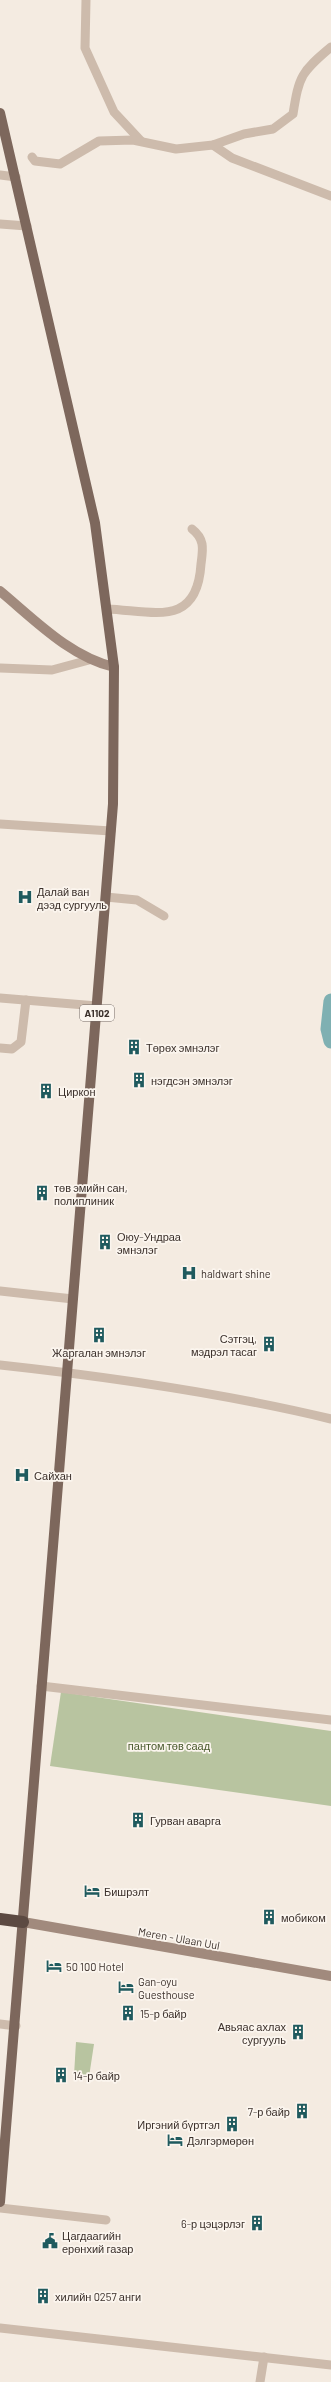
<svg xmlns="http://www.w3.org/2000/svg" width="331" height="2382" font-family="Barlow,sans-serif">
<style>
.green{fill:#b8c4a0}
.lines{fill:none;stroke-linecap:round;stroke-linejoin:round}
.river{stroke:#7fb0b2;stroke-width:15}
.street{stroke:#cdbbac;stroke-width:9}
.secondary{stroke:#a18a7d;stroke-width:10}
.primary{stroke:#7d675c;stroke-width:10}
.highway{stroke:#5c4a42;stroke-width:12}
.labels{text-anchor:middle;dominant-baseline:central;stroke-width:3.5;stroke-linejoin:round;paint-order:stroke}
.shield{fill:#fbf5ee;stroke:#756b66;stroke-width:1}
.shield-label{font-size:10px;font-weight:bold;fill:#3b302b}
.poi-label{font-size:11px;fill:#3b302b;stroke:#fbf5ee;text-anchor:start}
.park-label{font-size:11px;fill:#4a5a2e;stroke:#fbf5ee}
.street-label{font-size:11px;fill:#3b302b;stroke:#fbf5ee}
</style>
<rect width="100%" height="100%" fill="#f4ebe1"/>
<!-- green -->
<g class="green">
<path d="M61 1692 331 1731V1806L50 1766Z"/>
<path d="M76 2042 94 2044 89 2077 74 2075Z"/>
</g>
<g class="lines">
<!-- river -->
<path class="river" d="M331 1001 328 1029 331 1041"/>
<!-- street -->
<g class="street">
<path d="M86 0 85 48 114 112 141 141"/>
<path d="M213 145 232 158 331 196"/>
<path d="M32 157 35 161 60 164 99 141 133 140 176 149 213 145 244 134 273 129 293 114C299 76 301 72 331 47"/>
<path d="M0 175 16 177"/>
<path d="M0 224 27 226"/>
<path d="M107 609C154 611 197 628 201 564 203 549 205 539 192 529"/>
<path d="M0 668 52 670 89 660"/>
<path d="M0 824 111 831"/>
<path d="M106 897 137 900 164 916"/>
<path d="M0 998 97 1006"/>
<path d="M0 1048 12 1049 21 1042 26 1000"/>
<path d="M0 1291 73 1299"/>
<path d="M0 1365C111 1377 223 1393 331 1419"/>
<path d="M41 1686 331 1720"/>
<path d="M0 2024 16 2026"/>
<path d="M0 2208 106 2220"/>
<path d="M0 2328 331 2365"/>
<path d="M260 2382 264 2357"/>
</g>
<!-- secondary -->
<g class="secondary">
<path d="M0 591C35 620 69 656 114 667"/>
<path d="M23 1922 331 1976"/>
</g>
<!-- primary -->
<path class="primary" d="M0 113 95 523 114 667 113 804 0 2202"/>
<!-- highway -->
<path class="highway" d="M0 1919 23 1922"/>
</g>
<!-- icons -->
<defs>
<symbol id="hospital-bare" viewBox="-9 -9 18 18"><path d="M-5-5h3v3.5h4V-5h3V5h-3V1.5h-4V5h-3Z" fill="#1f5a5e" stroke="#fbf5ee" stroke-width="2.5" paint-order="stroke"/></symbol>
<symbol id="building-bare" viewBox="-9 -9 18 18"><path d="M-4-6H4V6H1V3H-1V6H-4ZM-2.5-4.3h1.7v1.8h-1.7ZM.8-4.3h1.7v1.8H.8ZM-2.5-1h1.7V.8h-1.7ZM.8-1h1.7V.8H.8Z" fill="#1f5a5e" stroke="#fbf5ee" stroke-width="2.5" paint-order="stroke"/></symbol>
<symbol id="hotel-bare" viewBox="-9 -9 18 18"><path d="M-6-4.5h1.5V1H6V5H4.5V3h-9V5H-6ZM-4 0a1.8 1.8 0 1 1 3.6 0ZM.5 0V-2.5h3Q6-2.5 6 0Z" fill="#1f5a5e" stroke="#fbf5ee" stroke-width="2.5" paint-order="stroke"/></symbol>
<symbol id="civic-bare" viewBox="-9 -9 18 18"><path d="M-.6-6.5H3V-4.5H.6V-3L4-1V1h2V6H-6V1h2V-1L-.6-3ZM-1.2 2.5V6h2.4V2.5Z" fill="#1f5a5e" stroke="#fbf5ee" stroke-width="2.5" paint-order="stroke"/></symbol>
</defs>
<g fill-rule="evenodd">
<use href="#hospital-bare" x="14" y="886" width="22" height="22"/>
<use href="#building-bare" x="123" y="1036" width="22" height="22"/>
<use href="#building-bare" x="128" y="1069" width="22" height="22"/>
<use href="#building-bare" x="35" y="1080" width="22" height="22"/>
<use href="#building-bare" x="31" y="1182" width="22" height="22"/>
<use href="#building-bare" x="94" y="1231" width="22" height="22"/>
<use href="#hospital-bare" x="178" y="1262" width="22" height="22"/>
<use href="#building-bare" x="88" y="1324" width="22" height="22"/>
<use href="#building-bare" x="258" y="1333" width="22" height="22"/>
<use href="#hospital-bare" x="11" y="1464" width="22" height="22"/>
<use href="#building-bare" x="127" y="1809" width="22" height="22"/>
<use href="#hotel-bare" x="81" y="1880" width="22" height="22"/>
<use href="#building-bare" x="258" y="1906" width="22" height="22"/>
<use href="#hotel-bare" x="43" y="1955" width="22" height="22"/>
<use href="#hotel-bare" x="115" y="1976" width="22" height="22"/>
<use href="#building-bare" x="117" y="2002" width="22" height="22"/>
<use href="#building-bare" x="287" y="2021" width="22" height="22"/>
<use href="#building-bare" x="50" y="2064" width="22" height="22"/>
<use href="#building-bare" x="291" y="2100" width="22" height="22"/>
<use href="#building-bare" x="221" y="2113" width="22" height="22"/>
<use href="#hotel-bare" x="164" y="2129" width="22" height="22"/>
<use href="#building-bare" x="246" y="2212" width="22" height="22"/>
<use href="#civic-bare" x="39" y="2230" width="22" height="22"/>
<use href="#building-bare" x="32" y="2285" width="22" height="22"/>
</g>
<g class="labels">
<!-- shield labels -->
<rect class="shield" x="80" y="1005" width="34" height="16" rx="3"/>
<g class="shield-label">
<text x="97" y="1013">A1102</text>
</g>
<!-- poi labels -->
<g class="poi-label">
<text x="37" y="891">Далай ван<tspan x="37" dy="13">дээд сургууль</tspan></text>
<text x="146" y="1047">Төрөх эмнэлэг</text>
<text x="151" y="1080">нэгдсэн эмнэлэг</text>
<text x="58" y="1091">Циркон</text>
<text x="54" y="1187">төв эмийн сан,<tspan x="54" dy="13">полиплиник</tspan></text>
<text x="117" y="1236">Оюу-Ундраа<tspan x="117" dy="13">эмнэлэг</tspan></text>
<text x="201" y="1273">haldwart shine</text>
<text x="257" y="1338" text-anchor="end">Сэтгэц,<tspan x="257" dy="13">мэдрэл тасаг</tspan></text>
<text x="99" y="1352" text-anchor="middle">Жаргалан эмнэлэг</text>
<text x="34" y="1475">Сайхан</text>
<text x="150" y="1820">Гурван аварга</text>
<text x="104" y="1891">Бишрэлт</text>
<text x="281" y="1917">мобиком</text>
<text x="66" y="1966">50 100 Hotel</text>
<text x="138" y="1981">Gan-oyu<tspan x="138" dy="13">Guesthouse</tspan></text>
<text x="140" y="2013">15-р байр</text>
<text x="286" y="2026" text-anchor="end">Авьяас ахлах<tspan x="286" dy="13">сургууль</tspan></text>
<text x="73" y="2075">14-р байр</text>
<text x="290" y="2111" text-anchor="end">7-р байр</text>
<text x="220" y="2124" text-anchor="end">Иргэний бүртгэл</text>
<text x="187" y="2140">Дэлгэрмөрөн</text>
<text x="245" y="2223" text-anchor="end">6-р цэцэрлэг</text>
<text x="62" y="2235">Цагдаагийн<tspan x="62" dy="13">ерөнхий газар</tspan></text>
<text x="55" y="2296">хилийн 0257 анги</text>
</g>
<!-- park labels -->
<g class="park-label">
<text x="169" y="1745">пантом төв саад</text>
</g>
<!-- street labels -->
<g class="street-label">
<text transform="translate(179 1938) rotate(10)">Meren - Ulaan Uul</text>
</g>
</g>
</svg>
